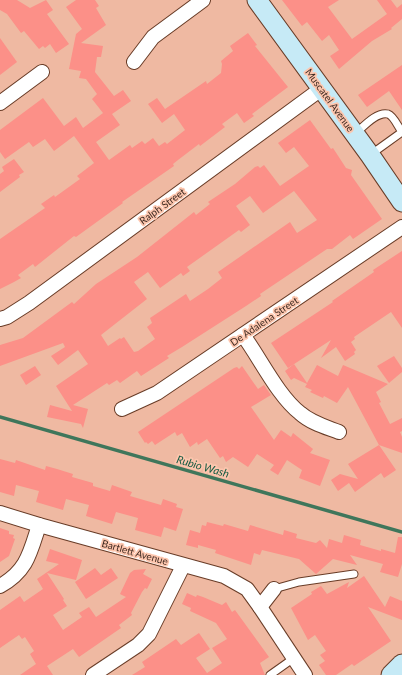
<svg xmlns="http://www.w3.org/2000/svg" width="402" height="675" font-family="Lato,sans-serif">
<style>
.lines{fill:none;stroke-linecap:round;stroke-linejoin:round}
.stream{stroke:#3f765b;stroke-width:3.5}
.building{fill:#fc9088;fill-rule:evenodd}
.lane-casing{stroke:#683c27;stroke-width:9}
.street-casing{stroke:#683c27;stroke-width:16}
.secondary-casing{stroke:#683c27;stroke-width:21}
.lane{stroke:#fff;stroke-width:7}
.street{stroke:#fff;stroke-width:14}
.secondary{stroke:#c6eaf6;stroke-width:19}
.labels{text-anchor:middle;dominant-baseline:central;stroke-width:3.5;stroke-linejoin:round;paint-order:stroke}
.street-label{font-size:10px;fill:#402b22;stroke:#fdc6ae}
.water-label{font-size:11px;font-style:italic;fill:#175b43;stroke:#fdc6ae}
</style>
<rect width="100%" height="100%" fill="#efb9a2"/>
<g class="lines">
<!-- stream -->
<path class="stream" d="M0 417 402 532"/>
</g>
<!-- building -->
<g class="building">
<path d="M0 0H17L30 8 46 0 53 10 47 14 69 44 56 53 50 44 45 48 43 46 39 49 24 31 21 33 7 14 0 10Z"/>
<path d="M76 0H95L99 6 96 8 106 25 81 43 103 46 101 57H97L95 72 114 96 123 90 131 101 112 114 120 125 96 142 109 160 130 145 132 148 142 141 145 144 153 138 159 146 165 142 167 144 185 130 174 114 162 123 148 104 157 98 165 109 206 81 207 84 221 73 222 64 221 61 233 51 230 46 248 33 257 45 255 46 288 87 252 114 254 116 244 123 237 113 222 124 225 127 200 146 199 144 178 160 173 164 174 166 122 202 123 203 76 237 74 236 35 267 33 264 18 275 21 278 14 282 0 289V239L45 208 41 204 54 195 55 197 80 179 77 176 94 163 74 136 54 151 45 139 33 147 29 142 5 159 0 152V130L43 98 64 126 76 117 83 128 103 113 92 99 97 94 86 79 79 78 81 71 69 69 76 34 82 29 66 7Z"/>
<path d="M282 0H339L328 7 352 39 387 14 377 0H391L397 8 402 4V19L391 28 392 29 372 41 339 69 330 56 339 50 329 35 322 41 307 22 302 26Z"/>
<path d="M0 38 17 62 0 75Z"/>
<path d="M402 65V110L389 91 367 107 358 95Z"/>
<path d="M310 120 331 149 333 148 346 168 352 170 351 175 382 219 353 239 350 235 332 249H327L260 294 261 296 246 306 182 347 167 356 169 358 141 376 137 371 120 383 117 380 109 385 107 383 73 405 88 409 83 428 81 424 47 417 50 405 72 411 56 386 88 364 78 350 58 365 51 356 65 347 63 343 0 366V345L23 338 72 302 74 304 96 284 137 257 194 212 196 215 210 204 208 202 235 184 255 167 258 166 260 168 264 165 280 186 309 166 294 147 286 153 278 143ZM294 191 317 220 297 233 290 222 218 272 222 278 208 289 190 301 186 294 150 318 152 323 147 327 155 339 138 351 134 352 124 337 121 339 120 338 108 346 101 335 147 299 134 282 148 272 160 288 181 273 183 276 190 271 187 267 239 230 241 232 250 225 236 206 250 196 263 213Z"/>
<path d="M14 159 24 172 19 175 20 177 0 192V174L4 171 2 167Z"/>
<path d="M402 251V328L391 312 354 337 355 339 351 342 356 350 354 352 355 354 345 361 336 347 321 358 331 340 288 368 271 343 333 302 332 301 374 272 373 270Z"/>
<path d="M394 356 402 368V372L389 383 377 366Z"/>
<path d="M294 364 307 383 317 365 338 376 343 365 388 384 376 392 381 402 379 403 390 424 402 418V431L400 432 402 437V453L379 445 396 470 384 478 381 473 355 492 349 483 338 491 331 480 340 474 358 479 348 464 379 445 348 387 337 403 324 396 323 398 310 392 312 390 305 387 307 384 294 378 291 380 285 371Z"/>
<path d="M35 366 41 375 26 385 20 375Z"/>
<path d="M242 366 258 389 264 385 271 395 251 407 274 440 281 430 291 437 293 433 313 449 310 453 330 460 320 486 299 478 302 470 287 460 278 475 270 470 274 465 257 454 248 467 233 457 226 462 223 456 220 458 207 439 198 445 197 442 190 447 182 433 177 436 175 432 155 445 152 441 148 444 146 442 145 443 138 432 234 368 237 367 239 369Z"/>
<path d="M0 459 15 463 16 460 45 470 46 466 57 469 73 474 72 477 93 483V486L110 491 112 485 132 492 130 496 161 505 163 499 177 504 176 507 183 509 176 531 164 527 161 537 135 530 138 518 116 512 112 524 86 516 89 505 66 499 63 510 36 502 39 491 16 485 14 496 0 492Z"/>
<path d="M207 522 223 526 224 524 248 531 250 525 283 535 284 530 297 534 296 538 316 543 320 540 327 548 329 539 342 543 344 535 361 540 360 545 381 551V549L395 553 398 537H402V564L398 577 380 572 383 564 350 555 357 565 333 559 316 574 299 559 262 550 260 555 254 553 251 565 215 553 216 550 198 545V548L186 545 190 530 200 533 202 525 206 526Z"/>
<path d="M0 528 9 531V534L14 535 13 538 15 539 9 556 0 562Z"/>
<path d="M50 549 82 560 76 580 47 573 64 599 63 600 67 606 53 615 63 630 82 617 79 613 89 607 96 617 126 597 120 594 130 573 134 570 146 569 143 574 152 579 147 589 145 588 142 592 131 613 132 615 119 625 121 628 79 657 73 649 47 666 53 675H20L36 664 30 654 34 651 25 637 22 639 19 635 0 648V610L20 596 24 602 43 589 37 579 59 564 46 561Z"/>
<path d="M95 568 101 575 111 568 118 578 86 599 75 582Z"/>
<path d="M364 576 385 607 390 596 402 601V620L368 607 391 641 354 666 352 664 336 675H326L319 665 325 661 320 655 326 651 315 635 308 640 291 608 312 594 311 592 321 586 327 594 349 582 347 588Z"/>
<path d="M187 593 196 597 197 595 203 597 222 605 226 602 232 612 235 610 269 657 260 663 265 675H132L145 667 142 662 176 639 181 645 199 633 210 649 196 658 207 673 222 663 212 648 227 639 216 623 190 611 191 608 182 604Z"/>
</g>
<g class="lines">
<defs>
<g id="lane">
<path d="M356 133C363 127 377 111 388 114 394 116 398 127 402 132L370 155"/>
<path d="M274 589 299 582 354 574"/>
<path d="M270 675 294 658"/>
</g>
<g id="street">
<path d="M134 62 153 37 203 0"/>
<path d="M0 103 42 72"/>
<path d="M0 319 7 317 29 303 321 89"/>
<path d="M243 335C260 358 278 396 300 413 311 423 326 427 339 432"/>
<path d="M122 409 157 393 402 227"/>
<path d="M0 513 39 525 224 576 247 589 260 607 274 589"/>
<path d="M0 586C27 571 30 553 39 525"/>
<path d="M260 607 305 675"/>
<path d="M93 675 138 645 149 634 183 566"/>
</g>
<g id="secondary">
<path d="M257 0 370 155 402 202"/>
<path d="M391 675 402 664"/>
</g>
</defs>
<!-- lane casing -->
<use href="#lane" class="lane-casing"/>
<!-- street casing -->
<use href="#street" class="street-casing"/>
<!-- secondary casing -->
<use href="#secondary" class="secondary-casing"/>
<!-- lane -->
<use href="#lane" class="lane"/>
<!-- street -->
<use href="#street" class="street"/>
<!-- secondary -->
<use href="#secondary" class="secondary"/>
</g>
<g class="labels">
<!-- street labels -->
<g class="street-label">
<text transform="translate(330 100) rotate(54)">Muscatel Avenue</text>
<text transform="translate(162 206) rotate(-36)">Ralph Street</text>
<text transform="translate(264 321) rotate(-34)">De Adalena Street</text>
<text transform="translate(135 552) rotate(16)">Bartlett Avenue</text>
</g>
<!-- water labels -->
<g class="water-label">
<text transform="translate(203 466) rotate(16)">Rubio Wash</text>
</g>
</g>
</svg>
